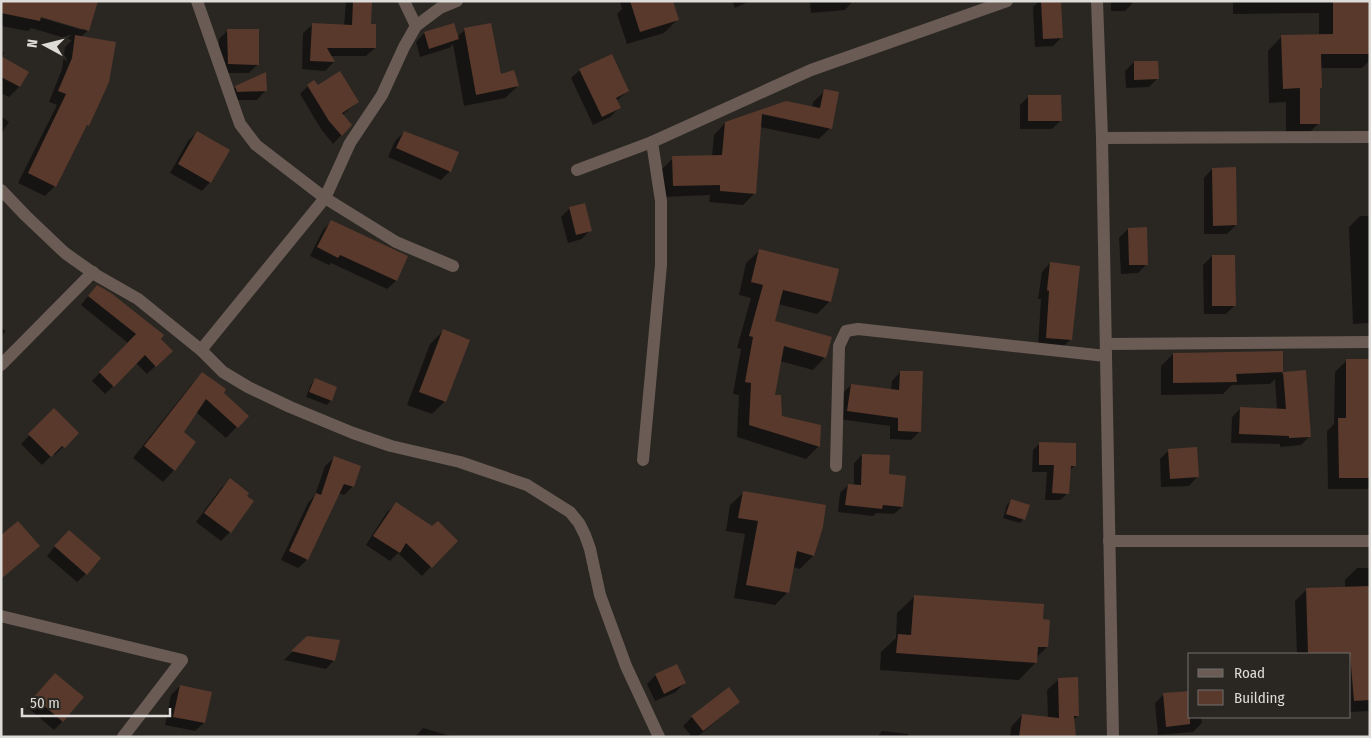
<svg xmlns="http://www.w3.org/2000/svg" width="1371" height="738" font-family="'Fira Sans Condensed',sans-serif">
<style>
.shadow{fill:#0007;fill-rule:evenodd}
.building{fill:#58392b}
.lines{fill:none;stroke-linecap:round;stroke-linejoin:round}
.minor{stroke:#6a5c54;stroke-width:12}
.tertiary{stroke:#6a5c54;stroke-width:12}
</style>
<rect width="100%" height="100%" fill="#2a2723"/>
<!-- shadow -->
<g class="shadow">
<path d="M1 1H97L88 30 81 37 115 43 108 81 88 125 82 130 55 186 45 196 18 183 57 105 49 102 62 69 65 47 72 40 31 28 28 31 1 26ZM36 14 82 28V30L35 16Z"/>
<path d="M346 1H370L369 25 375 48 366 56H330L334 62 325 71 302 69 303 33 312 25 344 26Z"/>
<path d="M620 1H672L677 20 664 33 627 44 617 14 622 9Z"/>
<path d="M732 1H750L735 8Z"/>
<path d="M810 1H853L845 10 811 13Z"/>
<path d="M1039 1H1060L1061 38 1053 46 1035 47 1033 7Z"/>
<path d="M1111 1H1132V4L1125 11H1111Z"/>
<path d="M1233 1H1370V60L1362 68H1320L1318 124 1304 138H1286V102L1269 103 1268 51 1282 36 1319 35V13L1233 14Z"/>
<path d="M228 30 258 64 249 73H219V39Z"/>
<path d="M465 30 500 76 518 86 505 98 464 106 453 44 449 48 420 57 416 42 424 33 457 37Z"/>
<path d="M1 51 4 52 2 58 27 72 19 87 9 97 1 93Z"/>
<path d="M1134 62 1157 79 1149 87 1126 88 1125 71Z"/>
<path d="M580 70 628 91 616 101 619 108 610 117 593 125 571 78Z"/>
<path d="M308 86H318L358 102 342 115 351 125 333 144 321 129 300 94Z"/>
<path d="M236 87 265 91 257 100H229L227 96Z"/>
<path d="M825 91 830 128 819 139 760 127 755 193 743 205 709 202 710 195 663 197 662 169 673 158 712 156 714 135 725 123 786 102 812 108 813 102Z"/>
<path d="M1029 96 1061 120 1052 129H1020V105Z"/>
<path d="M1 116 9 122 1 134Z"/>
<path d="M197 132 210 182 202 191 170 173 188 141Z"/>
<path d="M404 132 450 171 441 180 388 157 395 141Z"/>
<path d="M1212 169 1236 225 1227 234H1204V178Z"/>
<path d="M570 208 590 230 582 239 568 243 561 217Z"/>
<path d="M1370 215V323L1353 324 1349 227 1360 216H1368Z"/>
<path d="M332 221 406 257 396 281 387 289 331 263 329 265 310 256 323 230Z"/>
<path d="M1128 229 1147 264 1138 273 1121 274 1119 238Z"/>
<path d="M759 251 830 301 817 314 778 304 773 322 825 357 813 370 780 361 773 396 781 417 819 446 806 459 737 437 739 395 733 394 741 349 737 348 751 298 739 295 746 263Z"/>
<path d="M1212 256 1235 305 1226 314H1204L1203 265Z"/>
<path d="M1050 263 1071 339 1062 348 1038 346 1041 299H1038L1042 272Z"/>
<path d="M89 295 159 339 171 351 147 374 136 363 105 394 92 381 128 343 81 305Z"/>
<path d="M1 328 6 331 1 337Z"/>
<path d="M443 331 445 401 432 414 407 405 430 344Z"/>
<path d="M1282 352V374L1305 372 1310 436 1301 445 1280 447V444L1231 443 1232 417 1241 408 1277 410 1275 379 1270 384 1232 385 1223 394 1161 395V366L1173 354Z"/>
<path d="M1346 361H1370V488L1368 489H1328L1327 431 1334 424 1335 372Z"/>
<path d="M900 372 920 431 911 440 890 439V426L838 419 842 394 851 385 891 390 892 381Z"/>
<path d="M203 374 247 416 226 438 196 412 183 432 195 442 174 470 163 482 133 458 191 385Z"/>
<path d="M315 380 331 400 327 405 306 397 311 384Z"/>
<path d="M54 410 77 433 55 455 53 454 42 465 21 444Z"/>
<path d="M1040 443 1074 466 1069 471 1068 493 1060 500H1045L1047 472H1032L1033 450Z"/>
<path d="M1168 451 1197 477 1189 486 1161 487 1160 459Z"/>
<path d="M862 455 888 475 902 507 894 514 876 513 873 516 838 512 840 493 848 485H854V463Z"/>
<path d="M334 458 353 486 344 495 338 493 307 560 298 568 281 560 308 503 315 495 325 466Z"/>
<path d="M230 480V532L221 541 196 522 221 488Z"/>
<path d="M743 493 822 527 813 556 800 569 793 567 788 592 775 605 734 598 745 534 726 531 730 505Z"/>
<path d="M1011 500 1024 519 1020 523 1003 518 1007 505Z"/>
<path d="M396 504 433 528 456 541 422 576 398 553 390 561 366 545 387 512Z"/>
<path d="M1 530 5 534 38 546 1 579Z"/>
<path d="M60 540 86 574 77 582 47 556Z"/>
<path d="M1357 568H1370V711L1350 712V654H1297L1295 601 1307 589 1345 588V580Z"/>
<path d="M915 596 1041 620 1047 647 1036 658V662L1019 680 880 670 881 652 896 638 897 613Z"/>
<path d="M307 637 334 660 326 669 284 660Z"/>
<path d="M55 674 63 721 54 730 27 707Z"/>
<path d="M656 675 684 683 676 692 655 701 647 684Z"/>
<path d="M1059 679 1078 716 1073 720 1075 737H1010L1011 727 1022 715 1048 718 1047 690Z"/>
<path d="M180 686 204 723 195 731 165 725 171 695Z"/>
<path d="M1164 694 1190 717H1201L1202 723 1193 732 1158 735 1155 703Z"/>
<path d="M739 702 697 737H692L683 726 692 717Z"/>
<path d="M423 728 454 737H415Z"/>
<path d="M882 731 908 734V737H877Z"/>
</g>
<!-- building -->
<g class="building">
<path d="M1 1H98L89 31 41 17 40 21 1 13Z"/>
<path d="M353 1H372L371 24H376V48H327L335 62 310 61 312 23 352 25Z"/>
<path d="M630 1H673L679 20 640 32Z"/>
<path d="M1041 1H1061L1063 38 1043 39Z"/>
<path d="M1333 1H1370V54H1321L1322 88H1320V124H1300V88L1283 89 1281 35 1333 34Z"/>
<path d="M454 23 459 39 429 49 424 32Z"/>
<path d="M491 23 501 74 514 70 519 86 476 95 464 28Z"/>
<path d="M227 29H259V65L228 64Z"/>
<path d="M75 35 116 42 109 82 89 126 87 125 56 187 28 173 66 94 58 91 72 58Z"/>
<path d="M612 54 629 91 616 98 621 108 602 117 579 69Z"/>
<path d="M1 56 29 72 20 87 1 77Z"/>
<path d="M1134 61H1158L1159 79 1134 80Z"/>
<path d="M340 71 359 102 342 113 352 125 342 136 329 121 307 85 314 80 318 85Z"/>
<path d="M266 72 267 91 237 92 235 86Z"/>
<path d="M824 89 839 92 832 129 762 114 756 194 720 191V185L673 186 672 156 722 155 725 122 786 101 820 108Z"/>
<path d="M1028 95H1061L1062 121H1028Z"/>
<path d="M197 131 230 150 211 183 178 164Z"/>
<path d="M404 131 459 152 451 172 396 148Z"/>
<path d="M1236 167 1237 225 1213 226 1212 168Z"/>
<path d="M585 203 592 231 576 235 569 207Z"/>
<path d="M331 220 408 256 397 281 340 255 338 258 317 247Z"/>
<path d="M1147 227 1148 265H1129L1128 228Z"/>
<path d="M759 249 839 269 831 302 783 290 775 321 832 337 826 358 784 346 775 395H781L782 416 821 425 820 447 749 425 751 383 745 382 753 337 749 336 763 285 751 282Z"/>
<path d="M1212 255H1235L1236 306H1212Z"/>
<path d="M1050 262 1080 266 1072 340 1046 338 1049 291 1047 290Z"/>
<path d="M97 285 111 293 164 335 161 339 173 351 156 367 145 355 114 387 99 372 136 334 88 296Z"/>
<path d="M443 329 470 340 446 402 419 392Z"/>
<path d="M1283 351V372L1236 374 1237 382 1173 383V353Z"/>
<path d="M1346 359H1370V478H1339L1338 418H1346Z"/>
<path d="M1306 370 1311 437 1289 438V436L1239 434 1240 407 1286 409 1283 372Z"/>
<path d="M900 371H923L921 432 898 431V418L847 411 851 384 899 390Z"/>
<path d="M202 372 226 389 224 393 249 416 238 428 206 399 184 432 196 442 175 471 144 446Z"/>
<path d="M315 378 337 387 332 401 309 392Z"/>
<path d="M54 408 79 433 65 448 62 446 51 457 28 434Z"/>
<path d="M1039 442 1076 443V466H1071L1069 494 1052 493 1054 465H1039Z"/>
<path d="M1197 447 1199 477 1170 479 1168 449Z"/>
<path d="M862 454 890 455 889 474 906 476 903 507 883 505 882 509 845 505 848 484 861 485Z"/>
<path d="M334 456 361 466 354 487 344 484 308 560 289 551 316 493 321 495Z"/>
<path d="M230 478 249 493 247 496 254 501 231 533 204 513Z"/>
<path d="M743 491 826 505 823 527 814 556 797 551 789 593 746 585 758 521 738 518Z"/>
<path d="M1011 499 1030 505 1025 520 1006 514Z"/>
<path d="M396 502 432 526 438 521 458 541 432 568 406 543 400 553 373 536Z"/>
<path d="M18 521 40 546 1 579V535Z"/>
<path d="M69 530 101 558 87 575 54 546Z"/>
<path d="M1370 586V700L1354 701 1350 654H1308L1306 588Z"/>
<path d="M914 595 1044 604 1043 619 1050 620 1048 647H1038L1037 663 896 653 898 634 911 635Z"/>
<path d="M307 636 340 640 335 661 291 651Z"/>
<path d="M677 664 686 683 664 694 655 674Z"/>
<path d="M55 673 84 697 63 722 34 697Z"/>
<path d="M1078 677 1079 716H1074L1076 737H1019L1022 714 1059 718 1058 678Z"/>
<path d="M180 685 212 692 205 723 173 717Z"/>
<path d="M729 687 740 702 703 731 691 716Z"/>
<path d="M1190 691V724L1166 727 1163 693Z"/>
</g>
<g class="lines">
<!-- minor -->
<g class="minor">
<path d="M197 1 240 124 256 145 325 198 396 242 453 266"/>
<path d="M404 1 416 26"/>
<path d="M1102 138 1370 137"/>
<path d="M577 170 652 142 811 70 1007 1"/>
<path d="M1 190 26 216 65 253 96 275 138 299 201 350 223 372 248 387 290 407 353 433 391 446 460 462 527 485 570 512 579 523 585 535 590 549 600 595 626 666 659 737"/>
<path d="M1106 344 1370 342"/>
<path d="M201 350 325 198 350 143 382 95 404 47 416 26 440 8 457 1"/>
<path d="M1 365 93 272"/>
<path d="M643 460 661 265V201L652 142"/>
<path d="M836 466 839 346 846 331 858 329 1106 356"/>
<path d="M1109 541H1370"/>
<path d="M1 616 182 660 123 737"/>
</g>
<!-- tertiary -->
<path class="tertiary" d="M1097 1 1102 138 1113 737"/>
</g>
<!-- border -->
<rect width="1371" height="738" fill="none" stroke="#dedcd9" stroke-width="5"/>
<!-- legend -->
<rect x="1188" y="653" width="162" height="65" fill="#2a2723" stroke="#726f6c"/>
<rect x="1198" y="669" width="25" height="8" fill="#6a5c54" stroke="#726f6c"/>
<text x="1234" y="678" font-size="15" fill="#dedcd9">Road</text>
<rect x="1198" y="690" width="25" height="15" fill="#58392b" stroke="#726f6c"/>
<text x="1234" y="703" font-size="15" fill="#dedcd9">Building</text>
<!-- north arrow -->
<g transform="translate(45 45) rotate(277)" stroke="#2a2723" stroke-width="4" paint-order="stroke">
<path d="M0-4L9 19L0 12L-9 19Z" fill="#dedcd9"/>
<text y="-8" font-size="14" font-weight="bold" text-anchor="middle" fill="#dedcd9">N</text>
</g>
<!-- scale -->
<path d="M22 708v8h148v-8" fill="none" stroke="#dedcd9" stroke-width="2.5"/>
<text x="30" y="708" font-size="15" fill="#dedcd9" stroke="#2a2723" stroke-width="4" paint-order="stroke">50 m</text>
</svg>
